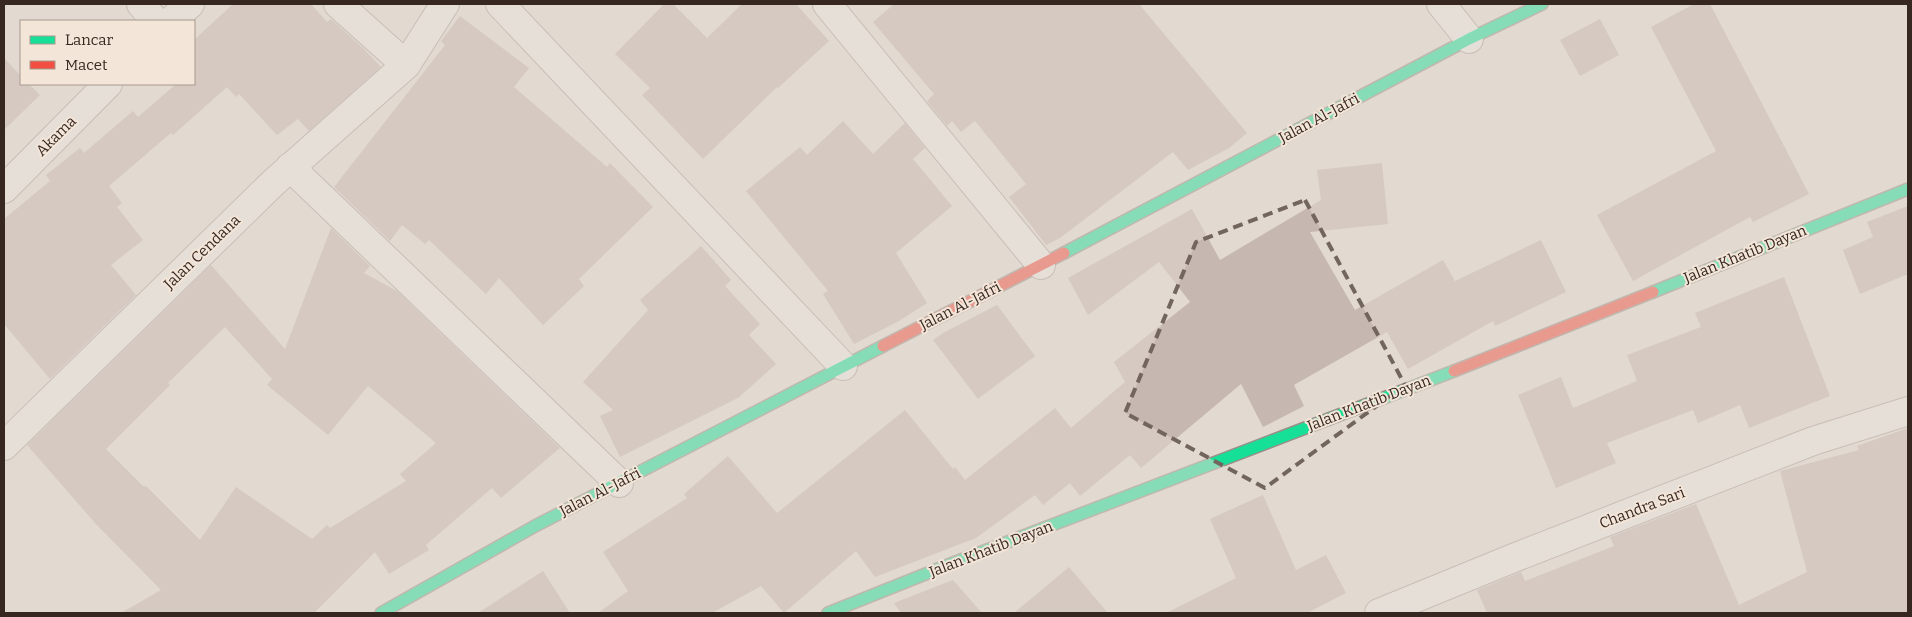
<svg xmlns="http://www.w3.org/2000/svg" width="1912" height="617" font-family="Bitter,serif">
<style>
.building{fill:#c6b7b1;fill-rule:evenodd}
.lines{fill:none;stroke-linecap:round;stroke-linejoin:round}
.street-casing{stroke:#a89f98;stroke-width:30}
.fast-casing{stroke:#988f88;stroke-width:14}
.jam-casing{stroke:#988f88;stroke-width:14}
.street{stroke:#ebe6e0;stroke-width:28}
.fast{stroke:#16e098;stroke-width:11}
.jam{stroke:#f24e42;stroke-width:11}
.marked{fill:none;stroke:#72655e;stroke-width:4;stroke-dasharray:10 6;stroke-linejoin:round}
.labels{text-anchor:middle;dominant-baseline:central;stroke-width:4;stroke-linejoin:round;paint-order:stroke}
.street-label{font-size:15px;fill:#362721;stroke:#f3e5d7}
</style>
<rect width="100%" height="100%" fill="#e2d9d0"/>
<!-- building -->
<g class="building">
<path d="M233 4H311L327 22 331 19 363 48 381 67 309 131 298 119 277 135 239 94 236 97 227 87 173 135 171 133 109 186 122 203 117 207 143 240 111 265 136 295 50 379 4 324V219L50 181 46 175 80 148 84 153 133 111 138 117 176 84H194V40Z"/>
<path d="M664 4H673L707 38 742 4H796L829 41 778 88 777 87 703 159 642 95 650 88 615 54Z"/>
<path d="M894 4H1139L1247 133 1229 148 1188 170 1173 152 1060 238 1046 245 1009 197 1026 184 975 121 961 132 952 121 947 126 927 101 934 94 873 22Z"/>
<path d="M1694 4H1710L1809 194 1753 222 1750 217 1633 281 1597 215 1716 151 1651 27Z"/>
<path d="M460 16 529 68 514 87 607 167 610 163 653 207 579 279 584 286 543 325 499 278 486 294 429 240 425 244 402 225 390 241 334 187 445 45 441 41Z"/>
<path d="M1600 19 1619 55 1580 76 1560 40Z"/>
<path d="M4 58 21 76V84H29L40 95 4 130Z"/>
<path d="M843 121 873 154 905 123 925 148 913 159 952 206 896 253 927 303 899 321 854 344 823 294 828 291 746 191 800 147 807 155Z"/>
<path d="M1382 163 1388 224 1310 232 1355 310 1443 260 1455 281 1541 240 1566 292 1495 326 1493 321 1408 369 1387 332 1294 385 1304 406 1263 427 1241 384 1141 468 1130 455 1080 496 1070 483 1043 505 1035 495 976 538 875 577 856 551 784 613 761 586 712 613H598L628 591 603 552 687 498 684 494 728 456 777 513 905 410 953 469 955 467 965 480 1055 408 1071 428 1125 382 1114 362 1190 302 1159 262 1088 315 1068 278 1192 209 1220 260 1321 200 1317 170Z"/>
<path d="M1908 206V274L1860 294 1843 250 1873 237 1867 222Z"/>
<path d="M331 228 370 266 364 273 397 291 560 448 501 498 492 488 426 545 429 550 389 574 375 552 314 613H121L161 590 95 523 27 445 211 265 285 349ZM225 327 272 379 267 385 328 435 368 386 436 443 400 474 406 481 330 528 327 525 312 539 236 487 200 540 146 486 144 487 106 449 170 385 168 383Z"/>
<path d="M701 246 731 280 725 286 760 324 749 335 776 364 738 398 620 457 600 416 613 410 583 382 648 310 640 300Z"/>
<path d="M1784 277 1830 396 1749 428 1740 405 1698 423 1693 410 1607 443 1616 463 1556 488 1518 395 1561 377 1573 408 1637 381 1627 355 1701 327 1695 313Z"/>
<path d="M997 305 1035 356 978 399 933 340 943 333Z"/>
<path d="M1908 428V613H1487L1477 590 1521 572 1525 581 1614 546 1610 537 1696 504 1739 605 1807 572 1780 471 1859 450 1857 446Z"/>
<path d="M1263 495 1296 570 1326 555 1346 593 1307 613H1166L1236 578 1210 519Z"/>
<path d="M1069 567 1108 613H1014Z"/>
<path d="M543 571 570 613H478Z"/>
<path d="M953 580 982 613H901L894 603Z"/>
</g>
<g class="lines">
<defs>
<g id="street">
<path d="M141 4 155 21"/>
<path d="M338 4 406 65"/>
<path d="M500 4 843 366"/>
<path d="M827 4 1041 265"/>
<path d="M1441 4 1469 39"/>
<path d="M171 21 190 4"/>
<path d="M290 167 619 483"/>
<path d="M4 189 108 84"/>
<path d="M4 446 273 183 406 65 445 4"/>
<path d="M1379 613 1516 557 1813 441 1908 411"/>
</g>
<g id="fast">
<path d="M1064 253 1469 39 1542 4"/>
<path d="M1653 292 1908 189"/>
<path d="M381 613 535 526 883 346"/>
<path d="M828 613 953 563 1454 371"/>
</g>
<g id="jam">
<path d="M883 346 1064 253"/>
<path d="M1454 371 1653 292"/>
</g>
</defs>
<!-- street casing -->
<use href="#street" class="street-casing"/>
<!-- fast casing -->
<use href="#fast" class="fast-casing"/>
<!-- jam casing -->
<use href="#jam" class="jam-casing"/>
<!-- street -->
<use href="#street" class="street"/>
<!-- fast -->
<use href="#fast" class="fast"/>
<!-- jam -->
<use href="#jam" class="jam"/>
</g>
<!-- marked area -->
<path d="M0 0H1912V617H0ZM1305 200 1405 385 1265 488 1125 413 1196 242Z" fill="#e2d9d0" fill-opacity=".55" fill-rule="evenodd"/>
<path class="marked" d="M1305 200 1405 385 1265 488 1125 413 1196 242Z"/>
<g class="labels">
<!-- street labels -->
<g class="street-label">
<text transform="translate(1319 118) rotate(-28)">Jalan Al-Jafri</text>
<text transform="translate(56 136) rotate(-45)">Akama</text>
<text transform="translate(202 252) rotate(-44)">Jalan Cendana</text>
<text transform="translate(1745 254) rotate(-22)">Jalan Khatib Dayan</text>
<text transform="translate(960 306) rotate(-27)">Jalan Al-Jafri</text>
<text transform="translate(1369 403) rotate(-21)">Jalan Khatib Dayan</text>
<text transform="translate(600 492) rotate(-27)">Jalan Al-Jafri</text>
<text transform="translate(1642 508) rotate(-21)">Chandra Sari</text>
<text transform="translate(991 549) rotate(-21)">Jalan Khatib Dayan</text>
</g>
</g>
<!-- border -->
<rect width="1912" height="617" fill="none" stroke="#362721" stroke-width="10"/>
<!-- legend -->
<rect x="20" y="20" width="175" height="65" fill="#f3e5d7" stroke="#a7998e"/>
<rect x="30" y="36" width="25" height="8" fill="#16e098" stroke="#a7998e"/>
<text x="65" y="45" font-size="15" fill="#362721">Lancar</text>
<rect x="30" y="61" width="25" height="8" fill="#f24e42" stroke="#a7998e"/>
<text x="65" y="70" font-size="15" fill="#362721">Macet</text>
</svg>
